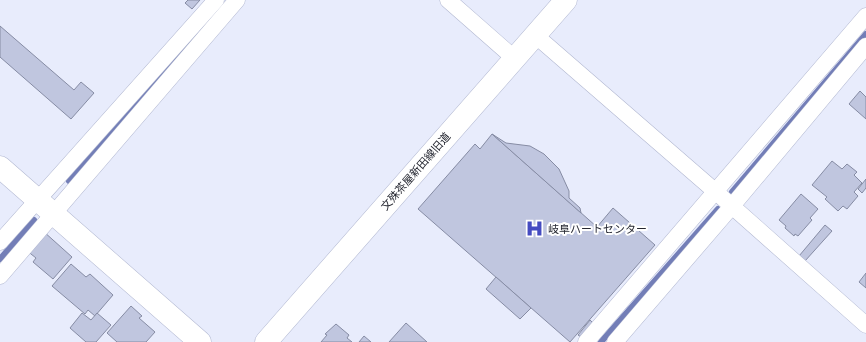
<svg xmlns="http://www.w3.org/2000/svg" width="866" height="342" font-family="'Golos Text','Noto Sans JP',sans-serif">
<style>
.lines{fill:none;stroke-linecap:round;stroke-linejoin:round}
.stream{stroke:#737eb7;stroke-width:6}
.building{fill:#c0c6df;stroke:#868ca4}
.street-casing{stroke:#b2b8d1;stroke-width:17}
.secondary-casing{stroke:#b2b8d1;stroke-width:23}
.street{stroke:#fff;stroke-width:16}
.secondary{stroke:#fff;stroke-width:22}
.labels{text-anchor:middle;dominant-baseline:central;stroke-width:4;stroke-linejoin:round;paint-order:stroke}
.street-label{font-size:11px;fill:#252731;stroke:#fff}
.poi-label{font-size:11px;fill:#252731;stroke:#fff;text-anchor:start}
</style>
<rect width="100%" height="100%" fill="#e8ecfc"/>
<g class="lines">
<!-- stream -->
<g class="stream">
<path d="M69 181 219 9"/>
<path d="M732 192 866 34"/>
<path d="M0 259 34 220"/>
<path d="M601 342 718 209"/>
</g>
</g>
<!-- building -->
<g class="building">
<path d="M188 0H200L192 9 185 3Z"/>
<path d="M0 26 74 90 81 82 94 93 71 119 0 57Z"/>
<path d="M860 91 866 97V119L849 104Z"/>
<path d="M492 134 597 227 613 208 655 245 570 342 418 209 475 144 480 149Z"/>
<path d="M492 134 506 143 530 146 544 154 559 169 569 191V198L580 208 581 213Z"/>
<path d="M832 161 842 169 847 164 857 172 854 175 862 183 854 192 858 196 847 209 843 206 838 211 825 199 827 197 812 185Z"/>
<path d="M866 179V188L862 193 858 189Z"/>
<path d="M801 194 818 209 810 218 812 220 798 236 795 234 794 236 785 228 786 226 779 220Z"/>
<path d="M825 225 832 231 805 261 799 256Z"/>
<path d="M43 231 72 257 53 279 33 262 36 258 26 250Z"/>
<path d="M71 264 86 277 90 274 113 295 95 316 88 310 85 314 52 286Z"/>
<path d="M866 273V288L859 282Z"/>
<path d="M496 277 531 308 520 319 486 289Z"/>
<path d="M131 306 142 316 139 318 155 332 146 342H117L107 333Z"/>
<path d="M82 313 91 320 97 313 111 325 96 342H86L70 328Z"/>
<path d="M590 320 593 323 581 337 578 335Z"/>
<path d="M406 323 427 342H389Z"/>
<path d="M336 324 349 335 347 338 352 342H321L327 335 325 334Z"/>
<path d="M364 336 371 342H359Z"/>
</g>
<g class="lines">
<defs>
<g id="street">
<path d="M448 0 514 58"/>
<path d="M535 35 716 192 866 325"/>
<path d="M0 242 216 0"/>
<path d="M0 276 237 0"/>
<path d="M586 342 866 16"/>
<path d="M615 342 732 206 866 46"/>
</g>
<g id="secondary">
<path d="M0 167 200 342"/>
<path d="M266 342 566 0"/>
</g>
</defs>
<!-- street casing -->
<use href="#street" class="street-casing"/>
<!-- secondary casing -->
<use href="#secondary" class="secondary-casing"/>
<!-- street -->
<use href="#street" class="street"/>
<!-- secondary -->
<use href="#secondary" class="secondary"/>
</g>
<!-- icons -->
<defs>
<symbol id="hospital-bare" viewBox="-9 -9 18 18"><path d="M-5-5h3v3.5h4V-5h3V5h-3V1.5h-4V5h-3Z" fill="#454bc1" stroke="#fff" stroke-width="2.5" paint-order="stroke"/></symbol>
</defs>
<g fill-rule="evenodd">
<use href="#hospital-bare" x="522" y="216" width="25" height="25"/>
</g>
<g class="labels">
<!-- street labels -->
<g class="street-label">
<text transform="translate(415 171) rotate(-49)">文殊茶屋新田線旧道</text>
</g>
<!-- poi labels -->
<g class="poi-label">
<text x="548" y="228">岐阜ハートセンター</text>
</g>
</g>
</svg>
